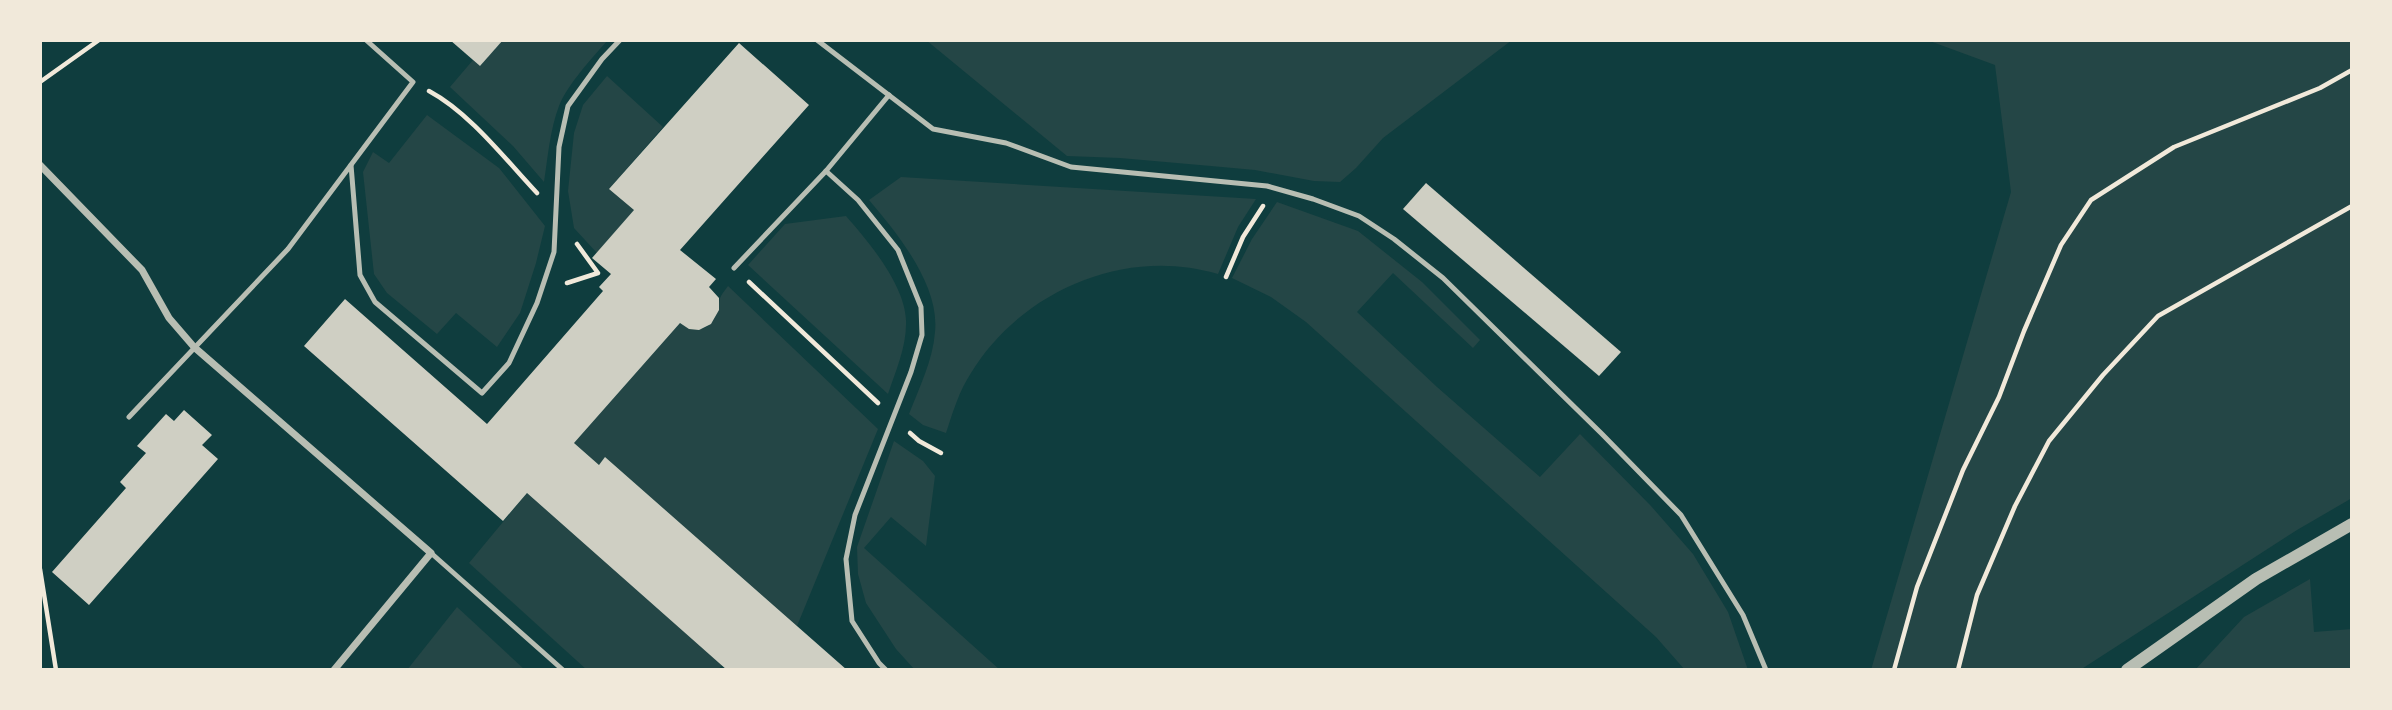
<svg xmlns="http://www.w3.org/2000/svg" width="2392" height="710" font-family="'PT Sans Narrow',sans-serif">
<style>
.green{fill:#244646}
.building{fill:#cfcfc3}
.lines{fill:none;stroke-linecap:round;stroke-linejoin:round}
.path{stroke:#f1e9da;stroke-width:4.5}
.service{stroke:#b8beb3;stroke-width:5}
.minor{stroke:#b8beb3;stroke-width:7}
.tertiary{stroke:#b8beb3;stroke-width:12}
</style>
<rect width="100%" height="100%" fill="#0f3d3e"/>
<!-- green -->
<g class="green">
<path d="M503 40H608C593 57 567 85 559 106 550 130 548 156 544 182L513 146 450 87 473 60 480 66Z"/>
<path d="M926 40H1512L1383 138 1356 168 1340 182 1314 181 1255 170 1211 166 1120 158 1067 156Z"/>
<path d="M1927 40H2352V498L2297 530 2080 670H1871L2011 192 1995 65Z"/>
<path d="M607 76 663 127 610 188 634 210 597 253 574 228 568 191 574 133 583 105Z"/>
<path d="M427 115 499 168 545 226 536 263 520 313 497 347 456 313 437 334 387 293 374 274 363 172 373 152 389 163Z"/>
<path d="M901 177 1256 199 1238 227 1218 274C1125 246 1021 291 971 373 959 391 953 412 946 433L923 425 909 414C919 388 933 360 935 332 940 285 897 233 869 200Z"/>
<path d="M1277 202 1358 231 1422 282 1480 340 1473 348 1393 273 1357 312 1437 387 1540 477 1580 434 1651 506 1693 554 1728 612 1748 670H1685L1656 637 1306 322 1271 297 1232 278 1252 239Z"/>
<path d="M846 216C868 241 905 285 906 320 907 346 896 370 888 394L748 265 785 224Z"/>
<path d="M728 286 878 429 797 626 606 458 599 465 574 443 680 323C695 333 710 332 717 313 720 307 718 301 721 296 723 292 726 289 728 286Z"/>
<path d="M894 441 923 461 935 476 926 546 891 517 864 548 1000 670H915L896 649 866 603 858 574 857 547Z"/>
<path d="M527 493 722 665 718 670H587L469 563Z"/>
<path d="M2310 579 2314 632 2352 629V670H2195L2244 617Z"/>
<path d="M457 607 525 670H407Z"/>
</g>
<!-- building -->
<g class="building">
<path d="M450 40H503L480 66Z"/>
<path d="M739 43 809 105 680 250 716 279 709 287 719 298V310L711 324 699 330 689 329 680 323 574 443 599 465 605 457 847 670H727L527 493 503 521 304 346 345 299 487 424 603 291 599 287 611 274 592 258 634 210 609 189Z"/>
<path d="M1426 183 1621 352 1599 376 1403 209Z"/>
<path d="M184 410 212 435 202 445 218 459 89 605 52 572 126 488 120 482 146 453 137 446 166 414 174 421Z"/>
</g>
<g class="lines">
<!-- path -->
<g class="path">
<path d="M40 82 99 40"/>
<path d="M429 91C470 113 505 159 537 193"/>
<path d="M1226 277 1243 237 1263 206"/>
<path d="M749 282 878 403"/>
<path d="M567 283 598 273 577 244"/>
<path d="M910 433 919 441 941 453"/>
<path d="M40 569 56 670"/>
<path d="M1894 670 1917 587 1963 470 1999 397 2024 331 2061 245 2091 200 2174 147 2320 88 2352 70"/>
<path d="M1958 670 1977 595 2015 506 2049 441 2103 375 2158 316 2352 206"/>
</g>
<!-- service -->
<g class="service">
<path d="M817 40 933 129 1006 143 1071 167 1267 186 1313 199 1359 216 1394 239 1443 278 1602 434 1681 515 1743 615 1766 670"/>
<path d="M351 165 360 275 375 302 482 393 509 363 537 303 554 252 559 147 568 106 602 59 620 40"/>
<path d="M826 171 858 200 898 250 921 307 922 335 911 372 855 515 846 559 852 621 879 663 886 670"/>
<path d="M734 268 826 171 889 95"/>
<path d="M129 417 288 249 413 82 366 40"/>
<path d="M431 553 563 670"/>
</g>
<!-- minor -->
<path class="minor" d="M40 165 142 270 169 318 194 347 431 553 334 670"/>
<!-- tertiary -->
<path class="tertiary" d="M2127 670 2256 579 2352 524"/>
</g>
<!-- border -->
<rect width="2392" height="710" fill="none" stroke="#f1e9da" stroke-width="84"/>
</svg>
